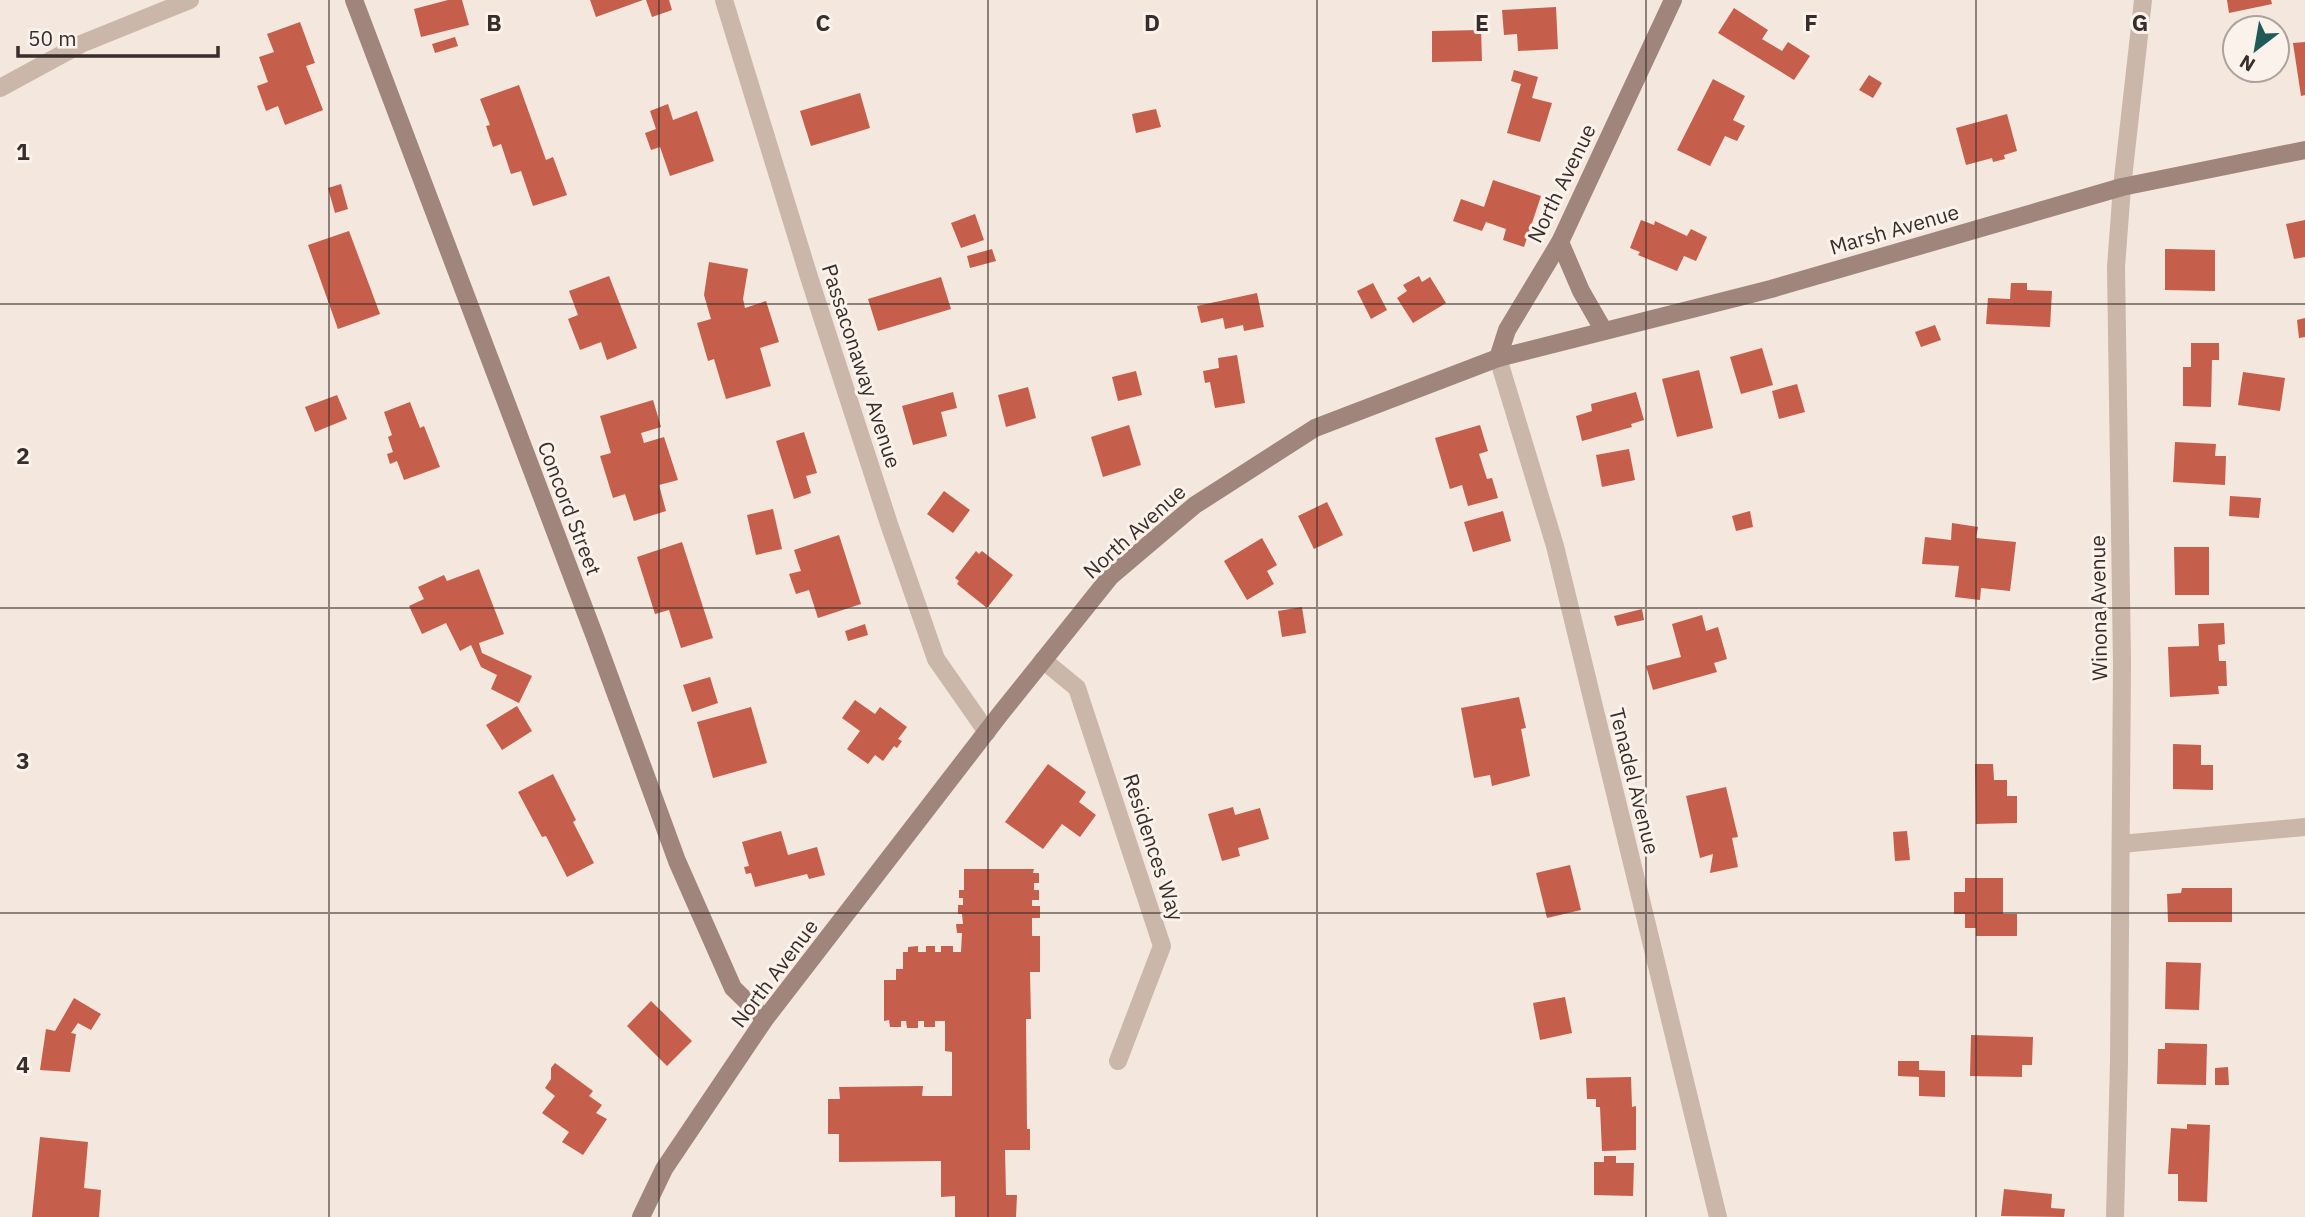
<svg xmlns="http://www.w3.org/2000/svg" width="2305" height="1217" font-family="'IBM Plex Sans',sans-serif">
<style>
.building{fill:#c55e4a}
.lines{fill:none;stroke-linecap:round;stroke-linejoin:round}
.street{stroke:#cbb6aa;stroke-width:18}
.secondary{stroke:#9f857b;stroke-width:18}
.grid{fill:none;stroke:#382d2a;stroke-width:2;stroke-opacity:0.55}
.labels{text-anchor:middle;dominant-baseline:central;stroke-width:6;stroke-linejoin:round;paint-order:stroke}
.street-label{font-size:21px;fill:#382d2a;stroke:#faf2eb}
.grid-label{font-size:23px;text-anchor:middle;font-weight:bold;fill:#382d2a;stroke:#faf2eb;stroke-width:6;stroke-linejoin:round;paint-order:stroke}
</style>
<rect width="100%" height="100%" fill="#f3e7de"/>
<!-- building -->
<g class="building">
<path d="M448 0H462L469 25 421 37 414 9Z"/>
<path d="M590 0H643L596 17Z"/>
<path d="M646 0H669L672 10 652 17Z"/>
<path d="M2227 0H2271L2272 4 2229 13Z"/>
<path d="M1556 7 1558 49 1518 51 1517 34 1504 35 1502 10Z"/>
<path d="M1734 8 1768 30 1762 39 1782 51 1788 42 1810 56 1794 80 1718 33Z"/>
<path d="M300 22 315 63 306 66 323 110 285 125 278 106 266 111 257 86 268 82 259 57 274 52 267 34Z"/>
<path d="M1481 30 1482 61 1432 62V31Z"/>
<path d="M455 37 458 46 435 53 432 44Z"/>
<path d="M2305 42V95L2301 96 2293 43Z"/>
<path d="M1514 70 1538 77 1532 98 1552 103 1540 142 1507 133 1521 84 1511 81Z"/>
<path d="M1869 75 1882 83 1873 98 1859 90Z"/>
<path d="M1713 79 1745 96 1733 120 1745 126 1737 141 1725 136 1710 166 1677 150Z"/>
<path d="M519 85 546 160 553 157 567 195 533 206 521 171 511 174 501 144 493 147 486 126 490 125 480 99Z"/>
<path d="M860 93 870 128 811 146 800 111Z"/>
<path d="M668 104 673 120 697 111 714 161 670 176 660 147 651 150 645 133 656 129 650 111Z"/>
<path d="M1156 109 1161 127 1136 133 1132 114Z"/>
<path d="M2007 114 2017 151 2004 155 2005 159 1993 162 1992 158 1966 165 1956 128Z"/>
<path d="M1493 180 1541 196 1524 247 1503 240 1506 229 1486 222 1482 231 1453 221 1461 199 1484 207Z"/>
<path d="M341 184 348 209 335 213 328 188Z"/>
<path d="M975 214 984 240 961 248 951 223Z"/>
<path d="M1641 220 1654 225 1655 221 1687 236 1691 229 1707 237 1696 261 1684 256 1677 271 1638 255 1640 252 1630 248Z"/>
<path d="M2305 220V257L2294 259 2286 224Z"/>
<path d="M349 231 380 314 338 329 308 245Z"/>
<path d="M992 249 996 261 970 268 967 256Z"/>
<path d="M2165 249 2215 250V291L2165 290Z"/>
<path d="M709 262 748 269 743 299 745 308 766 301 779 342 760 348 771 386 726 399 714 359 708 361 697 323 711 319 704 295Z"/>
<path d="M609 276 637 348 607 360 601 342 580 350 568 319 578 315 569 291Z"/>
<path d="M1419 276 1422 282 1430 277 1446 303 1413 323 1397 298 1407 291 1403 285Z"/>
<path d="M941 277 951 309 878 331 868 299Z"/>
<path d="M1373 283 1387 310 1371 319 1357 291Z"/>
<path d="M2011 283H2027V290L2052 291 2050 327 1986 324 1988 298 2010 299Z"/>
<path d="M1257 293 1264 327 1244 331 1243 325 1225 329 1223 318 1201 323 1197 306Z"/>
<path d="M2305 318V337L2299 338 2297 320Z"/>
<path d="M1935 325 1941 340 1921 347 1915 332Z"/>
<path d="M2191 343H2219V360H2212L2211 407 2183 406V367H2191Z"/>
<path d="M1762 348 1773 385 1741 394 1730 357Z"/>
<path d="M1237 355 1245 403 1215 408 1210 382 1205 383 1203 371 1219 368 1218 358Z"/>
<path d="M1699 370 1713 428 1677 437 1662 379Z"/>
<path d="M1136 371 1142 395 1118 401 1112 377Z"/>
<path d="M2243 372 2285 378 2280 411 2238 405Z"/>
<path d="M1797 384 1805 412 1779 419 1772 391Z"/>
<path d="M1028 387 1036 418 1006 427 998 395Z"/>
<path d="M953 392 957 408 941 412 947 436 913 445 902 406Z"/>
<path d="M1636 392 1644 420 1631 424 1632 427 1582 441 1576 416 1592 411 1591 404Z"/>
<path d="M337 395 347 419 315 432 305 407Z"/>
<path d="M653 400 661 427 641 433 644 443 664 437 678 480 659 485 666 511 634 521 625 494 613 498 600 456 611 453 600 416Z"/>
<path d="M410 402 420 428 424 426 440 467 404 480 397 461 390 464 387 454 393 452 388 437 392 435 384 412Z"/>
<path d="M1129 425 1141 465 1103 477 1091 437Z"/>
<path d="M1480 425 1488 451 1479 454 1487 479 1492 478 1498 498 1468 506 1462 485 1450 489 1435 438Z"/>
<path d="M804 432 817 473 806 476 811 493 794 499 776 441Z"/>
<path d="M2175 442 2216 444 2215 456H2226L2225 485 2173 482Z"/>
<path d="M1629 449 1635 480 1602 487 1596 455Z"/>
<path d="M944 491 970 510 953 533 927 514Z"/>
<path d="M2230 496 2261 498 2259 518 2229 516Z"/>
<path d="M1327 502 1343 535 1314 549 1298 516Z"/>
<path d="M773 509 782 549 756 555 747 515Z"/>
<path d="M1503 511 1511 541 1473 552 1464 522Z"/>
<path d="M1750 511 1753 527 1736 531 1732 516Z"/>
<path d="M1952 523 1978 527 1976 538 2016 542 2010 591 1981 588 1980 600 1955 597 1959 566 1922 564 1925 537 1951 540Z"/>
<path d="M839 535 861 604 818 618 809 590 796 594 789 574 801 571 794 550Z"/>
<path d="M1262 538 1277 565 1267 571 1274 584 1247 600 1224 561Z"/>
<path d="M682 542 713 638 681 648 669 610 655 614 637 557Z"/>
<path d="M2174 547H2209V595H2175Z"/>
<path d="M976 551 979 554 982 551 1013 575 987 608 957 584 959 581 955 578Z"/>
<path d="M479 569 504 634 479 643 482 653 532 676 519 703 491 689 497 675 481 667 471 645 460 651 446 623 422 634 409 606 424 599 418 587 444 575 447 581Z"/>
<path d="M1302 607 1306 633 1282 637 1278 611Z"/>
<path d="M1642 609 1644 620 1617 626 1614 616Z"/>
<path d="M1702 615 1706 631 1718 627 1727 659 1714 663 1717 672 1653 690 1646 666 1681 657 1672 624Z"/>
<path d="M2224 623 2225 644 2218 645 2219 661H2226L2227 686H2218L2219 694 2170 697 2168 647 2199 646 2198 624Z"/>
<path d="M865 624 868 635 848 641 845 631Z"/>
<path d="M710 677 718 703 692 712 683 685Z"/>
<path d="M1519 697 1526 728 1521 729 1530 776 1492 786 1490 775 1474 778 1461 708Z"/>
<path d="M855 700 875 714 880 707 907 727 898 739 902 741 897 748 894 746 883 761 875 755 868 764 847 749 860 731 842 718Z"/>
<path d="M517 706 532 731 502 750 486 725Z"/>
<path d="M751 707 767 763 713 778 697 722Z"/>
<path d="M2173 744 2201 745V765H2213V790L2173 789Z"/>
<path d="M1048 764 1086 792 1079 802 1096 815 1080 837 1062 824 1043 849 1005 822Z"/>
<path d="M1975 764H1993L1994 780H2007V796H2017V823L1976 824Z"/>
<path d="M553 774 576 820 573 822 594 863 567 877 546 836 542 837 518 792Z"/>
<path d="M1726 787 1738 837 1732 838 1738 867 1710 873 1713 854 1700 858 1686 796Z"/>
<path d="M1233 807 1235 815 1260 808 1269 839 1238 848 1240 856 1222 861 1208 814Z"/>
<path d="M781 831 788 855 817 847 825 875 809 879 807 874 755 887 751 873 746 874 744 867 749 866 742 842Z"/>
<path d="M1907 831 1910 860 1895 861 1893 832Z"/>
<path d="M1570 865 1581 910 1547 918 1536 873Z"/>
<path d="M964 869H1034L1033 873H1039V883H1034V890H1039V900H1032V906H1040V918H1032V936H1040V972H1030L1031 1019H1026L1027 1129H1030V1150H1005L1006 1195H1017L1016 1217H955V1196L941 1197V1161L839 1162V1134H828V1099H840L839 1087 923 1086 922 1096H952V1052L945 1051V1021H935V1027H924V1021H918V1028H907L906 1021H901V1027H890L889 1020 884 1021V980H896V969H903V952H908V947L918 946V952H926V946H935V952H941V946H953V952H961L962 933H957L956 924H963L962 914H958V905H963V898H959V890H964Z"/>
<path d="M1965 878H2003V914H2017V936H1976V928H1965V914H1954V892H1965Z"/>
<path d="M2182 888H2232V922H2168L2167 894 2181 893Z"/>
<path d="M2166 962 2201 963 2199 1010 2165 1009Z"/>
<path d="M1565 997 1572 1033 1540 1040 1533 1003Z"/>
<path d="M74 998 101 1014 91 1030 78 1023 71 1033 76 1034 70 1072 40 1070 46 1029 55 1031Z"/>
<path d="M651 1001 692 1041 667 1066 627 1026Z"/>
<path d="M1971 1035 2033 1037 2032 1065H2022V1077L1970 1076Z"/>
<path d="M2165 1043 2207 1044 2206 1085 2157 1084 2158 1049H2165Z"/>
<path d="M1898 1061H1919V1070L1945 1071V1097L1919 1096V1077L1898 1076Z"/>
<path d="M555 1063 593 1091 589 1096 602 1105 596 1113 607 1119 583 1155 562 1142 569 1132 542 1113 555 1096 545 1088 551 1079V1068Z"/>
<path d="M2228 1067 2229 1085H2215V1068Z"/>
<path d="M1631 1077 1632 1107 1636 1106V1150L1602 1151 1600 1107H1596V1099H1587L1586 1078Z"/>
<path d="M2187 1124 2210 1125 2207 1202 2178 1201V1174H2168L2171 1128 2187 1129Z"/>
<path d="M40 1137 88 1142 84 1188 101 1190 99 1217H32Z"/>
<path d="M1604 1156H1616V1163H1634L1633 1196 1594 1195V1162H1604Z"/>
<path d="M2004 1189 2052 1194 2051 1208 2065 1209 2064 1217 2001 1216Z"/>
</g>
<g class="lines">
<!-- street -->
<g class="street">
<path d="M724 0 809 277 889 524 936 659 987 732"/>
<path d="M0 88 81 44 190 0"/>
<path d="M1498 358 1555 546 1718 1217"/>
<path d="M1043 660 1077 688 1162 946 1118 1061"/>
<path d="M2121 844 2305 827"/>
<path d="M2115 1217 2119 1062 2122 663 2116 267 2122 187 2143 0"/>
</g>
<!-- secondary -->
<g class="secondary">
<path d="M354 0 595 637 677 861 733 988 765 1019"/>
<path d="M1560 242 1581 291 1604 331"/>
<path d="M1498 358 1771 289 2122 187 2305 150"/>
<path d="M641 1217 664 1169 765 1019 1001 713 1110 577 1195 505 1315 428 1498 358 1507 330 1560 242 1673 0"/>
</g>
</g>
<!-- grid -->
<path class="grid" d="M329 0V1217M659 0V1217M988 0V1217M1317 0V1217M1646 0V1217M1976 0V1217M0 304H2305M0 608H2305M0 913H2305"/>
<g class="labels">
<!-- street labels -->
<g class="street-label">
<text transform="translate(1561 183) rotate(-64)">North Avenue</text>
<text transform="translate(1894 229) rotate(-16)">Marsh Avenue</text>
<text transform="translate(862 366) rotate(72)">Passaconaway Avenue</text>
<text transform="translate(570 508) rotate(69)">Concord Street</text>
<text transform="translate(1134 531) rotate(-42)">North Avenue</text>
<text transform="translate(2098 608) rotate(-91)">Winona Avenue</text>
<text transform="translate(1635 781) rotate(76)">Tenadel Avenue</text>
<text transform="translate(1154 847) rotate(72)">Residences Way</text>
<text transform="translate(774 973) rotate(-53)">North Avenue</text>
</g>
</g>
<g class="grid-label">
<text x="494" y="31">B</text>
<text x="823" y="31">C</text>
<text x="1152" y="31">D</text>
<text x="1482" y="31">E</text>
<text x="1811" y="31">F</text>
<text x="2140" y="31">G</text>
<text x="23" y="160">1</text>
<text x="23" y="464">2</text>
<text x="23" y="769">3</text>
<text x="23" y="1073">4</text>
</g>
<!-- north arrow -->
<g transform="translate(2256 49) rotate(211)"><circle r="33" fill="#faf2eb" stroke="#aca39e" stroke-width="2"/>
<path d="M0-5L12 26L0 18L-12 26Z" fill="#1f5a59"/>
<text y="-10" font-size="19" font-weight="bold" text-anchor="middle" fill="#382d2a">N</text>
</g>
<!-- scale -->
<path d="M18 46v10h200v-10" fill="none" stroke="#382d2a" stroke-width="3.5"/>
<text x="28" y="46" font-size="21" fill="#382d2a" stroke="#faf2eb" stroke-width="5" paint-order="stroke">50 m</text>
</svg>
